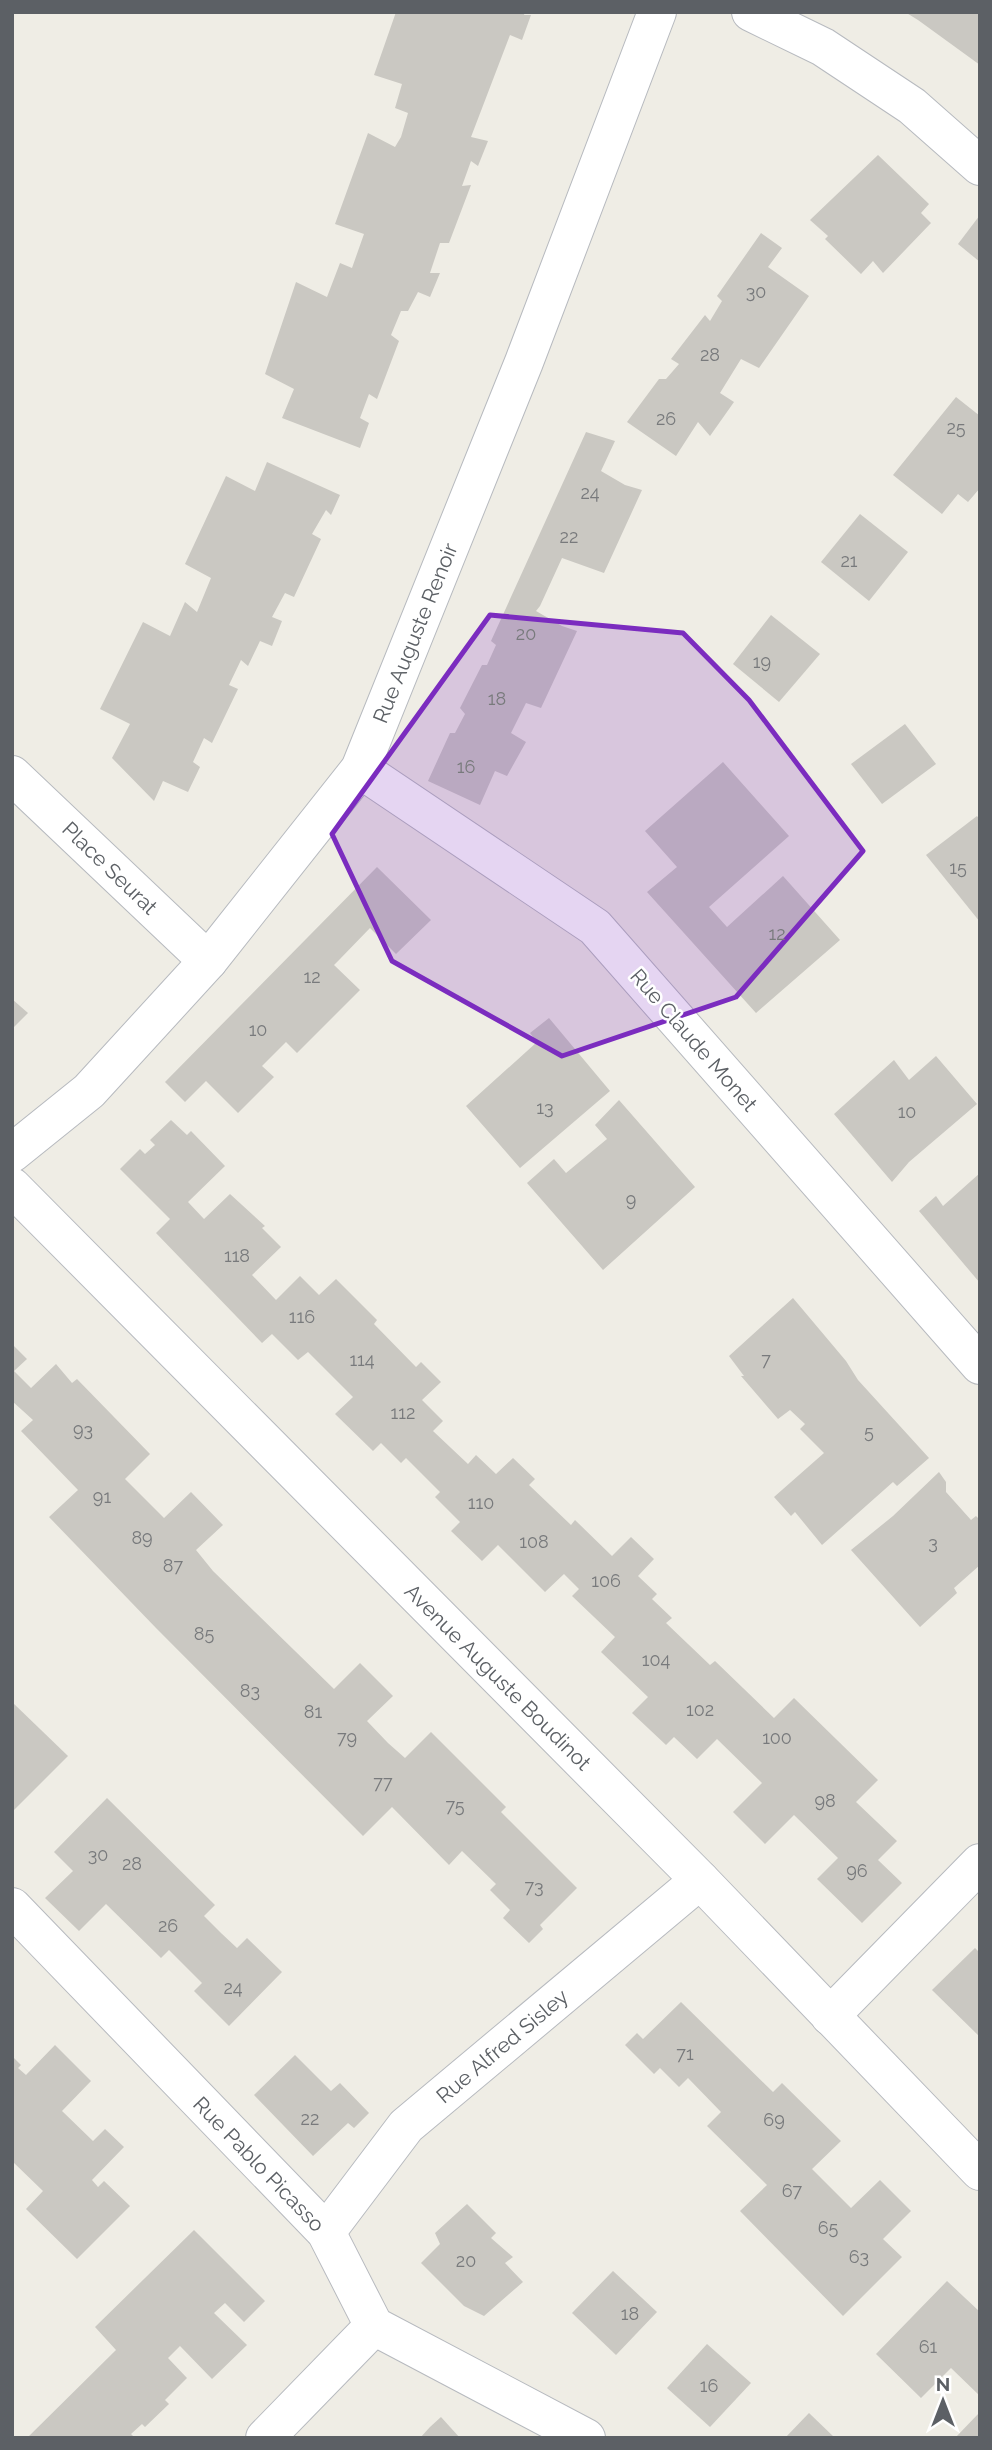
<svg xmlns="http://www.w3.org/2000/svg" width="992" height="2450" font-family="Raleway,sans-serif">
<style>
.building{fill:#cac8c2}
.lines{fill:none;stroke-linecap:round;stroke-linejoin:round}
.minor-casing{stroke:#b7babf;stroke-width:40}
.minor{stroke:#fff;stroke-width:38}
.marked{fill:#7b2cbf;fill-opacity:0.2;stroke:#7b2cbf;stroke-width:5;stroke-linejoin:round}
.labels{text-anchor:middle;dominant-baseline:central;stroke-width:5;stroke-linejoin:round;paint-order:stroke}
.number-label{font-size:18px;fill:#787a7c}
.street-label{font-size:21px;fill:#5c6065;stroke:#fff}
</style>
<rect width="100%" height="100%" fill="#efede5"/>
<!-- building -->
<g class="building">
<path d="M396 12H525L524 15H531L522 40 510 35 471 137 488 141 478 166 471 161 462 186 471 185 449 243H440L430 273H440L430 297 418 292 408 311H401L391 335 399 341 377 399 369 394 360 418 369 423 360 448 282 418 294 389 265 374 296 282 327 297 340 263 352 268 364 234 335 224 368 133 395 147 401 137 408 113 395 108 402 84 374 75Z"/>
<path d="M905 12H980V65L918 20Z"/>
<path d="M878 155 929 204 921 213 931 223 883 273 873 261 861 274 825 239 828 236 810 220Z"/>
<path d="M980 215V262L958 244Z"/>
<path d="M761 233 782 248 768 267 809 296 759 368 741 359 720 393 734 402 710 436 698 422 676 456 627 422 659 379H666L679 364 671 359 705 315 710 321 722 301 717 296Z"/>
<path d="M956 397 980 416V488L968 502 958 494 942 514 893 475Z"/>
<path d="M586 432 615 441 601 471 625 485 642 490 604 573 562 558 540 606 536 611 562 626 577 631 541 708 526 703 511 733 526 742 507 776 495 771 480 805 428 781 450 733H455L465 714 460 708 482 665H487L496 645 491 641Z"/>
<path d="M267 462 340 495 331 515 326 510 312 534 321 539 294 597 285 593 272 617 282 621 272 646 260 641 248 666 241 660 229 685 238 689 212 743 204 738 193 762 200 767 188 792 163 781 154 801 112 758 130 724 100 709 143 622 170 636 185 602 197 612 211 578 185 564 226 476 255 491Z"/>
<path d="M860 514 908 552 869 601 821 562Z"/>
<path d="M771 615 820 654 779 702 733 664Z"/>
<path d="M905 724 936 764 882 804 851 764Z"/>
<path d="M723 762 789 836 709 907 727 927 783 876 840 940 756 1013 647 892 677 867 645 831Z"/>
<path d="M977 816 980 820V922L926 855Z"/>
<path d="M377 867 431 920 396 954 370 928 340 959 334 965 360 990 297 1053 286 1042 262 1066 274 1077 238 1113 206 1081 185 1102 165 1082Z"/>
<path d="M12 999 28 1013 12 1029Z"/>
<path d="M549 1018 610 1091 520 1168 466 1106 537 1042 530 1033Z"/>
<path d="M936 1056 977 1104 909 1162 892 1182 834 1114 894 1060 909 1080Z"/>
<path d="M619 1100 695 1187 603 1270 527 1183 554 1159 566 1173 607 1139 595 1125Z"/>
<path d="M171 1120 187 1135 191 1131 225 1166 188 1202 204 1219 230 1194 265 1226 262 1228 281 1247 252 1275 276 1300 300 1276 319 1295 336 1279 377 1320 374 1324 416 1367 421 1362 441 1382 422 1400 443 1421 433 1431 468 1464 476 1455 496 1474 513 1458 535 1479 529 1485 571 1525 575 1520 612 1556 631 1537 654 1559 638 1576 657 1594 652 1599 672 1618 666 1623 710 1665 715 1661 774 1718 794 1698 878 1780 856 1802 897 1841 878 1860 902 1883 862 1923 817 1879 838 1858 794 1815 765 1844 733 1812 762 1783 717 1739 697 1759 674 1737 666 1745 632 1713 648 1697 601 1652 615 1637 572 1596 579 1589 564 1574 545 1592 498 1545 482 1561 451 1531 460 1522 435 1497 440 1492 406 1458 401 1463 381 1443 373 1451 335 1414 353 1397 308 1352 298 1360 272 1334 262 1343 156 1233 170 1219 120 1169 140 1149 145 1154 155 1145 150 1140Z"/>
<path d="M980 1173V1283L919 1211 936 1196 943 1206Z"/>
<path d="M793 1298 846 1361 858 1380 929 1458 897 1486 893 1482 822 1545 795 1512 791 1516 774 1497 824 1453 800 1429 805 1424 790 1410 778 1419 741 1376H744L729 1356Z"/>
<path d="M12 1344 27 1359 14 1371 31 1388 56 1364 72 1383 77 1379 150 1454 125 1479 164 1518 191 1492 223 1525 196 1550 213 1571 334 1689 360 1663 393 1696 367 1721 388 1743 405 1758 431 1732 506 1807 501 1812 577 1888 540 1925 543 1929 529 1943 503 1918 510 1910 490 1890 496 1884 462 1851 449 1865 392 1807 363 1836 156 1628 49 1517 78 1490 21 1431 33 1420 12 1401Z"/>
<path d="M939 1472 946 1482V1492L971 1520 976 1516 980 1520V1565L954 1588 957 1593 920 1627 851 1550 893 1516Z"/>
<path d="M12 1702 68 1756 12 1812Z"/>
<path d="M107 1798 215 1905 204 1916 221 1933 237 1948 247 1938 282 1972 229 2026 194 1991 202 1983 169 1950 161 1958 106 1904 79 1931 45 1898 73 1871 54 1852Z"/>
<path d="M975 1948 980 1953V2037L932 1990Z"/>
<path d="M681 2002 773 2092 782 2083 841 2141 812 2169 851 2208 880 2180 911 2211 883 2239 902 2257 843 2316 740 2211 767 2185 707 2126 721 2112 688 2078 679 2087 660 2068 654 2074 625 2045 637 2033 643 2039Z"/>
<path d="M55 2045 91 2081 62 2111 93 2141 105 2129 124 2147 92 2180 98 2187 104 2181 130 2206 77 2259 26 2209 43 2191 12 2161V2056L21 2065 18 2068 26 2075Z"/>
<path d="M295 2055 331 2091 340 2083 369 2113 354 2128 348 2123 313 2156 254 2095Z"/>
<path d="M467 2204 496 2233 491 2238 513 2257 505 2263 523 2282 484 2316 464 2306 421 2263 440 2244 435 2233Z"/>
<path d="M194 2230 265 2301 244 2322 225 2303 214 2313 247 2345 212 2379 180 2346 168 2358 187 2378 165 2400 169 2404 145 2427 142 2424 131 2434 135 2438H27L116 2350 95 2327Z"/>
<path d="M613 2271 657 2312 616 2355 572 2313Z"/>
<path d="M947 2281 980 2312V2396L951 2368 921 2398 876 2354Z"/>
<path d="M707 2344 751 2383 710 2427 667 2388Z"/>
<path d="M980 2412V2438H955Z"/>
<path d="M809 2413 835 2438H785Z"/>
<path d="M441 2417 460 2438H420L430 2427Z"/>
</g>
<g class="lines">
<defs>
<g id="minor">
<path d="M751 12 823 47 912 106 980 166"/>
<path d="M360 769 595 927 980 1365"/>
<path d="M12 775 208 961"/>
<path d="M12 1153 89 1091 208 961 360 769 524 362 657 12"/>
<path d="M12 1187 700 1880 980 2171"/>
<path d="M12 1907 326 2232 374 2326 586 2438"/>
<path d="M830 2016 980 1863"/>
<path d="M326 2232 406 2126 700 1880"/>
<path d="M265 2438 374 2326"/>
</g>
</defs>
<!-- minor casing -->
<use href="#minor" class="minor-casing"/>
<!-- minor -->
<use href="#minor" class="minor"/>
</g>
<!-- marked area -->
<path class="marked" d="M490 615 683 633 749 700 863 851 736 997 562 1056 392 961 332 834Z"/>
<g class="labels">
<!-- number labels -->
<g class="number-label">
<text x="756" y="291">30</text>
<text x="710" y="354">28</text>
<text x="666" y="418">26</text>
<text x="956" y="427">25</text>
<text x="590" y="492">24</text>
<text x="569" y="536">22</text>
<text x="849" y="560">21</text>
<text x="526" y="633">20</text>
<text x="762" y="661">19</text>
<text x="497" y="698">18</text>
<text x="466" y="766">16</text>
<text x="958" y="867">15</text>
<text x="777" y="933">12</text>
<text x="312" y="976">12</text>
<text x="258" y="1029">10</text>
<text x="545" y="1107">13</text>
<text x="907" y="1111">10</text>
<text x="631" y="1199">9</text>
<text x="237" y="1255">118</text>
<text x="302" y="1316">116</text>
<text x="362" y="1359">114</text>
<text x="766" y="1359">7</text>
<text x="403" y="1412">112</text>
<text x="83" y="1429">93</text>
<text x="869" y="1431">5</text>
<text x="102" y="1496">91</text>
<text x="481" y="1502">110</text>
<text x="142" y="1537">89</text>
<text x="534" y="1541">108</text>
<text x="933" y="1542">3</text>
<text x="173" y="1565">87</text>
<text x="606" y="1580">106</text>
<text x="204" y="1633">85</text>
<text x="656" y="1659">104</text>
<text x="250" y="1690">83</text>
<text x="700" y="1709">102</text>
<text x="313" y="1711">81</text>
<text x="347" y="1737">79</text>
<text x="777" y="1737">100</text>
<text x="383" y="1782">77</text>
<text x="825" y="1800">98</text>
<text x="455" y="1805">75</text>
<text x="98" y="1854">30</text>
<text x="132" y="1863">28</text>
<text x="857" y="1870">96</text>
<text x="534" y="1886">73</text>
<text x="168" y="1925">26</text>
<text x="233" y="1987">24</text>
<text x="685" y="2053">71</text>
<text x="310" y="2118">22</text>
<text x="774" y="2119">69</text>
<text x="792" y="2190">67</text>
<text x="828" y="2227">65</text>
<text x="859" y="2256">63</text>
<text x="466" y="2260">20</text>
<text x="630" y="2313">18</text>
<text x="928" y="2346">61</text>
<text x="709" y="2385">16</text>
</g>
<!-- street labels -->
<g class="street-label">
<text transform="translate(415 633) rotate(-68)">Rue Auguste Renoir</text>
<text transform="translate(110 868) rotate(44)">Place Seurat</text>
<text transform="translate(694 1040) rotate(49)">Rue Claude Monet</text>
<text transform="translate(498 1677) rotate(45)">Avenue Auguste Boudinot</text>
<text transform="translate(502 2046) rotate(-40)">Rue Alfred Sisley</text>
<text transform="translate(259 2164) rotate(46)">Rue Pablo Picasso</text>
</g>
</g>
<!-- border -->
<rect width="992" height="2450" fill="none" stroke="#5c6065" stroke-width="28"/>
<!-- north arrow -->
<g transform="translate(943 2401)" stroke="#ffffff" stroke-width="5" paint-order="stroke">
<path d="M0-5L12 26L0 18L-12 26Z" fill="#5c6065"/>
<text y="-10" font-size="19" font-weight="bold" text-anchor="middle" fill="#5c6065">N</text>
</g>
</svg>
